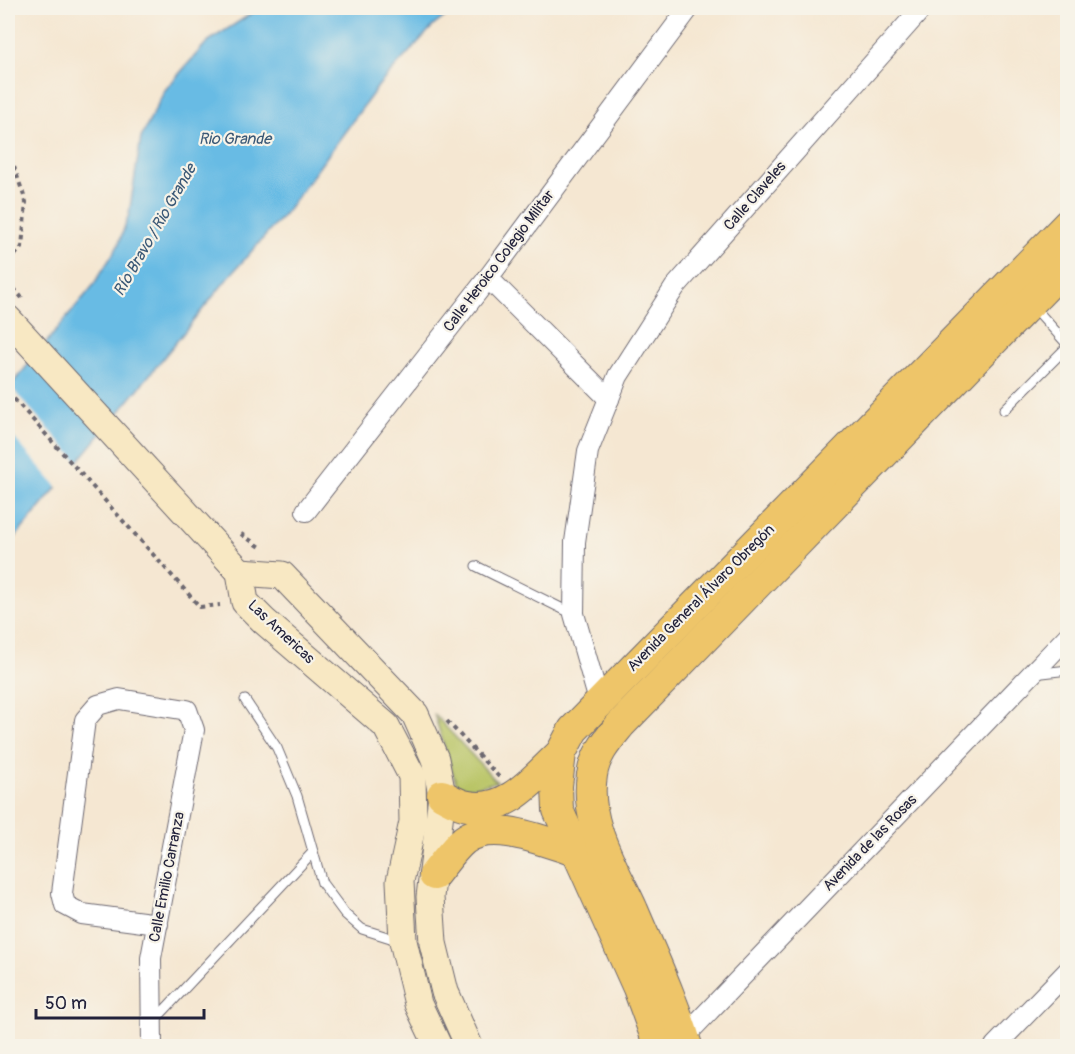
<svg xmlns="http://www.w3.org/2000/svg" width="1075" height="1054" font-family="Pangolin,sans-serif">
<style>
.green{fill:#b9c566;stroke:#6e7450;stroke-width:1.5}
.water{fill:#68bbe4;stroke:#456e90;stroke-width:1.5}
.pier{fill:#f5e7d2}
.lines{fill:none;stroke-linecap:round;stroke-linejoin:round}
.lane-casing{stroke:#6c6770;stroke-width:11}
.street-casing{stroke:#6c6770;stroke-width:22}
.secondary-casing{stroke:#6c6770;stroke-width:29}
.primary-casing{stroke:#6c6770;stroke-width:32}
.path{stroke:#6c6770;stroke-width:4;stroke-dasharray:4.5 4.5;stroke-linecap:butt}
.lane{stroke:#fff;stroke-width:9}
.street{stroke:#fff;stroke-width:20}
.secondary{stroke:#f8e8c3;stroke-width:27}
.primary{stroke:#eec569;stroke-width:30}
.labels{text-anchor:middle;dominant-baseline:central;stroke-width:4.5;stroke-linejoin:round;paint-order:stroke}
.street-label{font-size:15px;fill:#22223b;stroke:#f7f3e8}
.water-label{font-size:16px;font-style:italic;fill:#3a5876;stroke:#f7f3e8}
</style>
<rect width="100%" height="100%" fill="#f7f3e8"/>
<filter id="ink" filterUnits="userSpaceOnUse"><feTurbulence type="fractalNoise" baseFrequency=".0167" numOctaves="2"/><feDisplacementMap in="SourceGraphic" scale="12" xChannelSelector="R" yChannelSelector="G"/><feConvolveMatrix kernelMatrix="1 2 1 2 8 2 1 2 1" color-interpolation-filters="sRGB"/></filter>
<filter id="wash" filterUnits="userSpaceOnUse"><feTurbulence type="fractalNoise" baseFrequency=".008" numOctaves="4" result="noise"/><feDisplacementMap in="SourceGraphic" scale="24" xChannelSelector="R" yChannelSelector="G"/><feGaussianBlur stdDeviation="1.35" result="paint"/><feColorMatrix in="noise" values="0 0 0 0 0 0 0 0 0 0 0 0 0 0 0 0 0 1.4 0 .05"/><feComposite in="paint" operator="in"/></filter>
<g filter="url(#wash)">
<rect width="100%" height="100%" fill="#f5e7d2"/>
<!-- green -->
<path class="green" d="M434 714 497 782C483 784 467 793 456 783Z"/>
<!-- water -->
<path class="water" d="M260 8H456L433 26 379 85 287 211 228 278 134 394 8 546V389L92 287 118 246 129 214 141 138 165 90 207 42Z"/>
<!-- pier -->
<path class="pier" d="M8 384 80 464 59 489 8 431Z"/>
</g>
<g filter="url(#ink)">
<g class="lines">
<defs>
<g id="lane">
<path d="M1004 410 1066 348 1067 344 1033 306"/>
<path d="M476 566 573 614"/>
<path d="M1034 674 1068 670"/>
<path d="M245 700 277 748 297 796 322 883 345 914 362 929 400 941"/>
<path d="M154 1021 313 852"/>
</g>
<g id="street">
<path d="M488 278 609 399"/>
<path d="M306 511 488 278 689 8"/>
<path d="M599 701 574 614 575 542 588 451 618 376 675 287 922 8"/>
<path d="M678 1042 684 1037 1068 636"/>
<path d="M152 1046 151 958 194 730 187 710 119 699 98 705 85 720 62 893 65 905 82 914 158 924"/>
<path d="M995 1046 1068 971"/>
</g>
<g id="secondary">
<path d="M8 319 240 572"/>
<path d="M240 572 282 575 415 714 435 759 442 795 430 897 433 943 445 992 469 1046"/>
<path d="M240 572 245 602 264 621 386 726 412 776 413 822 400 881 403 941 418 1004 438 1046"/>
</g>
<g id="primary">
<path d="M442 795C450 799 459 805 468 806 507 814 535 777 561 753"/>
<path d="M434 875C443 864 453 849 464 840 493 818 545 842 575 851"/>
<path d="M659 1046 638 988 558 810 557 786 561 753 573 730 1068 224"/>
<path d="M687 1046C673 999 652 955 633 910 614 868 584 823 592 775 595 754 608 740 621 724L1068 264"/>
</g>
</defs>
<!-- lane casing -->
<use href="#lane" class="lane-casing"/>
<!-- street casing -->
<use href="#street" class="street-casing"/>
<!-- secondary casing -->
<use href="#secondary" class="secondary-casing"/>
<!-- primary casing -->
<use href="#primary" class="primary-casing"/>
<!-- path -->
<g class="path">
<path d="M8 149 26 202 22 247 8 263"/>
<path d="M8 281 22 298"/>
<path d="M8 392 200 607 220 605"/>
<path d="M241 534 262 548"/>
<path d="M447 721 499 777"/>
</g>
<!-- lane -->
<use href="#lane" class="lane"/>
<!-- street -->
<use href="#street" class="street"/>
<!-- secondary -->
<use href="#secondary" class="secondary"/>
<!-- primary -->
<use href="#primary" class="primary"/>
</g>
</g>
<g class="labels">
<!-- street labels -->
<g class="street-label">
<text transform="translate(755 196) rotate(-49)">Calle Claveles</text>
<text transform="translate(499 261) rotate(-53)">Calle Heroico Colegio Militar</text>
<text transform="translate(701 598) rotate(-45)">Avenida General Álvaro Obregón</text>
<text transform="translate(281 632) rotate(43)">Las Americas</text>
<text transform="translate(870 843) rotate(-46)">Avenida de las Rosas</text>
<text transform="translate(167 877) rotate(-79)">Calle Emilio Carranza</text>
</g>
<!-- water labels -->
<g class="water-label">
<text x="235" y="139">Rio Grande</text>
<text transform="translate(155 230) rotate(-60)">Río Bravo / Rio Grande</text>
</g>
</g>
<!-- margin -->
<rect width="1075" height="1054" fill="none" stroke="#f7f3e8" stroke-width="30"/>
<!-- scale -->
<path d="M36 1009v9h168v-9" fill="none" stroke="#22223b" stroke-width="3"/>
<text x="45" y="1009" font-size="18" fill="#22223b" stroke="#f7f3e8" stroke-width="4.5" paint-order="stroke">50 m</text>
</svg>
